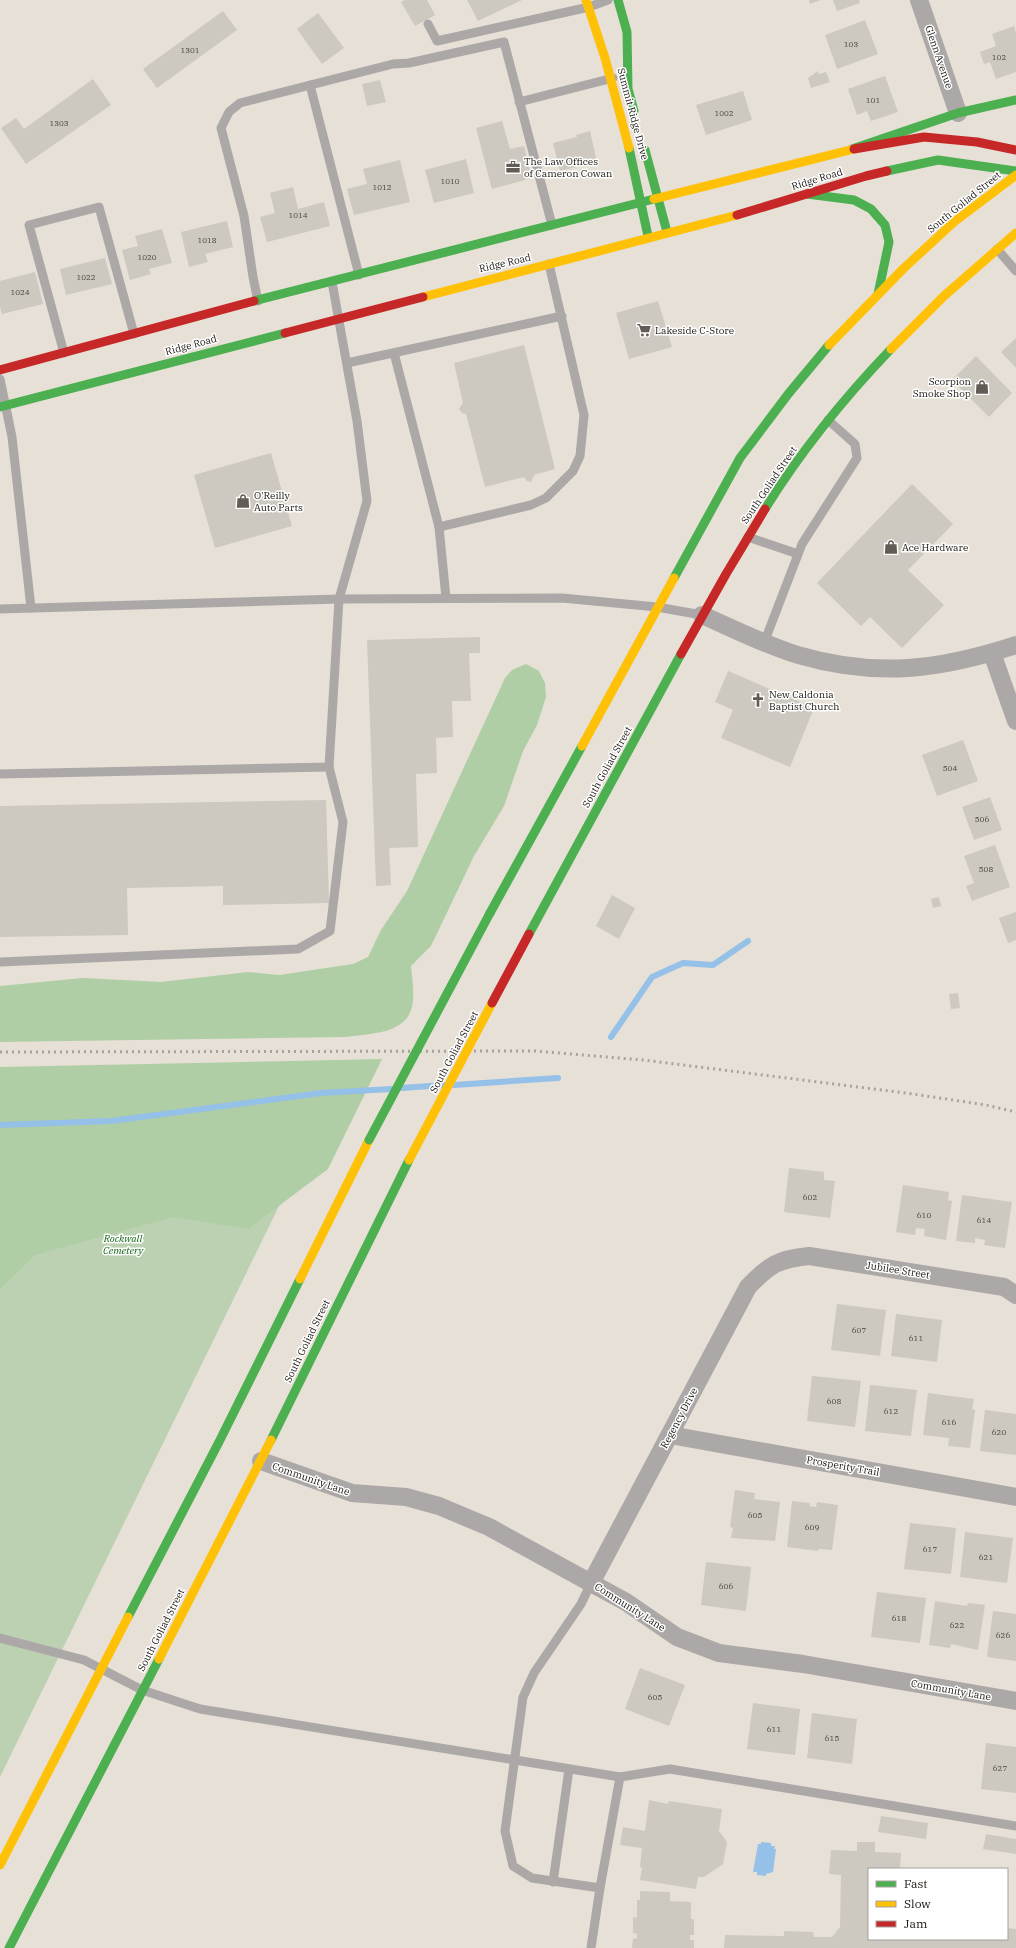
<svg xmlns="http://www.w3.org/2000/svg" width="1016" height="1948" font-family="'IBM Plex Serif',serif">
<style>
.green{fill:#bcd0b2}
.forest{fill:#afcea5}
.water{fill:#95c0e8}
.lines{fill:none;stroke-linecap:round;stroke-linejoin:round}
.stream{stroke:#95c0e8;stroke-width:6}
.building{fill:#cdc8c0}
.lane{stroke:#aca8a7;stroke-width:9}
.street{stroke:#aca8a7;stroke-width:18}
.fast{stroke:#4caf50;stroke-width:9}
.slow{stroke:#ffc107;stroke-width:9}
.jam{stroke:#c62828;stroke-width:9}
.rail{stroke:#a6a39f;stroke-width:3;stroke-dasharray:2 4;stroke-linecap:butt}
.fast-bridge{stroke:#4caf50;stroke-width:9}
.slow-bridge{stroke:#ffc107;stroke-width:9}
.jam-bridge{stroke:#c62828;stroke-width:9}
.labels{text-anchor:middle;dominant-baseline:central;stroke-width:3;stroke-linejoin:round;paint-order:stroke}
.number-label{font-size:8px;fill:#48433c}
.street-label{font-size:10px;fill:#1a150f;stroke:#fff}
.poi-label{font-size:10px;fill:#1a150f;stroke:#fff;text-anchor:start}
.park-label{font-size:10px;font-style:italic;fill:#11660f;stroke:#fff}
</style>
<rect width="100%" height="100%" fill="#e7e0d6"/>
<!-- green -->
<path class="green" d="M322 1118 0 1777V1121Z"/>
<!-- forest -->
<g class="forest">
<path d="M526 664 539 671 545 683 546 697 537 725 523 751 504 806 474 856 431 946 411 966C412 977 414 988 413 1000 411 1035 371 1033 345 1037L0 1042V986L83 978 161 982 248 972 279 975 353 964 368 957 381 930 407 891 505 678 512 670Z"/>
<path d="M382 1059 328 1169 248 1229 173 1217 35 1255 0 1289V1067Z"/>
</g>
<!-- water -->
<path class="water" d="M761 1842 771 1843V1846H775L774 1849H776L773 1872 766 1874V1876L757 1875V1872H753L758 1844H761Z"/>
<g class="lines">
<!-- stream -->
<g class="stream">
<path d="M611 1037 652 977 683 963 713 965 748 941"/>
<path d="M454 1085 558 1078"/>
<path d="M402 1088 443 1085"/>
<path d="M0 1125 111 1121 321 1093 391 1089"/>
</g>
</g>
<!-- building -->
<g class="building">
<path d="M405 0H427L435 15 415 26 401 2Z"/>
<path d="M467 0H522L478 21Z"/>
<path d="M809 0H821L810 4Z"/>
<path d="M833 0H859L860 3 837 11Z"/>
<path d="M223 11 237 30 157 88 143 69Z"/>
<path d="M318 13 344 48 322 64 297 29Z"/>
<path d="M865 20 878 54 837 69 825 35Z"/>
<path d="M1014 26 1016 33V72L996 79 990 62 984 64 980 52 996 46 992 34Z"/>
<path d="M818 71 819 74 826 72 830 82 811 88 808 78Z"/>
<path d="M885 76 898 112 871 121 867 111 857 115 848 89Z"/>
<path d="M93 79 111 105 26 164 1 128 16 118 24 129Z"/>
<path d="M380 80 386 102 367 106 362 84Z"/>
<path d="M743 91 752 120 706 135 696 105Z"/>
<path d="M502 121 510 149 524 146 532 178 492 189 476 128Z"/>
<path d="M590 131 597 162 560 171 553 143 577 137 576 135Z"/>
<path d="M466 159 474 193 434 203 425 170Z"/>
<path d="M400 160 410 202 354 215 347 189 367 184 363 169Z"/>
<path d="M293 187 298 209 324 202 330 226 267 242 260 217 275 213 270 193Z"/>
<path d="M227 221 233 247 205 254 208 262 189 267 181 232Z"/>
<path d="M162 229 172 263 149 269 151 274 130 280 122 250 138 246 135 236Z"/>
<path d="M105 258 112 284 66 295 60 269Z"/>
<path d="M35 272 43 304 2 314 0 307V281Z"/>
<path d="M658 301 672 347 629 359 616 313Z"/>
<path d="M1016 338V368L1001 352Z"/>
<path d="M524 345 555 469 534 475 531 482 527 481 524 477 485 487 466 414 462 413 459 409 463 403 454 363Z"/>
<path d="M976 356 1012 393 989 417 952 380Z"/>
<path d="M271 453 292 526 215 548 194 475Z"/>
<path d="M912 484 953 524 908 570 944 605 902 648 870 617 861 626 817 583Z"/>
<path d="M480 637V653H469L471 701H452L453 737 436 738 437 773 416 774 418 847 389 848 391 885 376 886 367 640Z"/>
<path d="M728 671 814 708 790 767 721 738 733 710 715 702Z"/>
<path d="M963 740 978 781 937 796 922 755Z"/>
<path d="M990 797 1002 830 974 840 962 807Z"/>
<path d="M326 800 329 903 223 905V886L127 888 128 935 0 937V806Z"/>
<path d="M995 845 1010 887 972 901 966 886 974 883 964 856Z"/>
<path d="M612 895 635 908 619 939 596 926Z"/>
<path d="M939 897 941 906 933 908 931 899Z"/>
<path d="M1016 912V940L1008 943 999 918Z"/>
<path d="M958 993 960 1008 951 1009 949 994Z"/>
<path d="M789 1168 824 1172V1180L835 1181 830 1218 784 1212Z"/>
<path d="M903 1185 949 1192 948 1200 952 1201 946 1240 924 1236 925 1229 916 1228 915 1235 896 1232Z"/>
<path d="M962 1195 1012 1202 1005 1248 984 1245 985 1240 975 1238V1243L956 1241Z"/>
<path d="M837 1304 886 1310 880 1356 831 1350Z"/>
<path d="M896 1314 942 1320 937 1362 891 1356Z"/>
<path d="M812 1376 861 1381 855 1427 807 1421Z"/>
<path d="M870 1385 917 1390 911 1436 865 1431Z"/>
<path d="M928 1393 974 1399 972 1409 975 1410 970 1448 948 1446 949 1438 923 1435Z"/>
<path d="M985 1410 1016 1414V1455L980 1451Z"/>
<path d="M735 1490 755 1493 754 1499 780 1502 775 1541 731 1538 733 1528 730 1527Z"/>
<path d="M792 1501 810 1503V1506L816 1507 817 1502 838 1505 832 1550 818 1549V1551L787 1547Z"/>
<path d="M910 1523 956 1528 951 1574 904 1569Z"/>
<path d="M965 1532 1013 1538 1007 1583 960 1577Z"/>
<path d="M706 1562 751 1567 746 1611 701 1605Z"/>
<path d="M877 1592 926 1598 920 1643 871 1637Z"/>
<path d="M935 1601 967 1606 968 1603 985 1605 978 1650 951 1644 950 1648 929 1645Z"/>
<path d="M993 1611 1016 1614V1661L987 1657Z"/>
<path d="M640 1668 685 1685 669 1726 625 1709Z"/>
<path d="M753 1703 800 1709 795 1755 747 1749Z"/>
<path d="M812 1713 857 1719 852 1764 807 1758Z"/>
<path d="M986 1743 1016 1747V1793L981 1789Z"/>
<path d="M649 1800 668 1804 669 1801 722 1809 719 1831 727 1842 723 1864 704 1877H698L696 1889 640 1880 642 1868 640 1867 642 1848 620 1845 623 1827 645 1831Z"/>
<path d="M881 1816 928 1823 926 1839 878 1832Z"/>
<path d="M986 1834 1016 1839V1854L983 1849Z"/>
<path d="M857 1842H875V1852L901 1853 900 1869H869V1939L898 1940 1007 1939V1928L1016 1929V1948H724L725 1935 784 1936V1931L813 1932 814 1937H832L840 1927 841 1875 829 1874 831 1850 857 1851Z"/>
<path d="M640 1891 670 1892V1901L691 1902V1919H694V1935H690V1940H694V1948H632L633 1939 637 1938V1934L633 1933V1917L637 1918V1900H640Z"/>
</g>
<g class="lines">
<!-- lane -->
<g class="lane">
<path d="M428 24 437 41 589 7 608 0"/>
<path d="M310 85 359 275"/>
<path d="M519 102 613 78"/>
<path d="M997 249 1016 271"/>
<path d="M258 301 253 277 244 216 221 128 229 112 240 103 393 64 409 63 504 42 552 225"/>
<path d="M64 353 29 225 99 207 134 334"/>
<path d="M394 353 439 527 531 505 546 498 573 471 580 456 584 415 549 264"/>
<path d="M347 363 562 316"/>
<path d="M0 379 12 437 31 608"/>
<path d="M439 527 446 598"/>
<path d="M748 537 798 554"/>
<path d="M0 609 339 599 562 598 657 607 702 615"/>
<path d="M764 643 802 544 857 458 855 444 828 420"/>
<path d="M0 774 329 767 339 599 367 501 357 421 332 282"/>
<path d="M0 962 298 949 330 931 343 822 329 767"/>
<path d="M591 1583 581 1604 534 1673 523 1697 505 1831 513 1866 532 1878 600 1888"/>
<path d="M0 1638 84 1660 142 1690 200 1709 620 1777 670 1769 1016 1826"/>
<path d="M553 1882 569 1769"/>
<path d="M591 1948 600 1888 620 1777"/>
</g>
<!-- street -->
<g class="street">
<path d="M919 0 958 113"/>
<path d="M702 615C734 629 765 645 798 655 877 678 939 670 1016 645"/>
<path d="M992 653 1016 721"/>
<path d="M670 1435 1016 1497"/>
<path d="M261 1461 352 1493 406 1497 439 1506 489 1527 591 1583 626 1602 677 1637 719 1653 803 1664 1016 1701"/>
<path d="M591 1583 748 1287C769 1265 778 1259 809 1256L1004 1287 1016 1295"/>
</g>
<!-- fast -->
<g class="fast">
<path d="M618 0 627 32 628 89 634 111"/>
<path d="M629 148 648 236"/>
<path d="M852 149 958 113 1016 100"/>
<path d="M645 150 667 232"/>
<path d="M887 171 938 160 1016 171"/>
<path d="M807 194 854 200 871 209 885 225 889 242 878 294"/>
<path d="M254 301 654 199"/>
<path d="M0 407 285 333"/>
<path d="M765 509C801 451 844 398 891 349"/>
<path d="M674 578 740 458 789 393 829 345"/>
<path d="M490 913 582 746"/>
<path d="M529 934 681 654"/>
<path d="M271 1440 409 1160"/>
<path d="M128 1617 220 1440 300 1279"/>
<path d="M9 1948 159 1659"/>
</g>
<!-- slow -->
<g class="slow">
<path d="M586 0 605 58 629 148"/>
<path d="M654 199 854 149"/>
<path d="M423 297 737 215"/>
<path d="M829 345 904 268 954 222 1016 175"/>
<path d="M891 349 944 296 1016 233"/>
<path d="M582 746 674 578"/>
<path d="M300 1279 369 1140"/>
<path d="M159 1659 271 1440"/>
<path d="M0 1865 128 1617"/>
</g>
<!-- jam -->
<g class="jam">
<path d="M854 149 924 137 977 142 1016 150"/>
<path d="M737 215 866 176 887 171"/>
<path d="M285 333 423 297"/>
<path d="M0 370 254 301"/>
<path d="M681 654 726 574 765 509"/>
</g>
<!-- rail -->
<path class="rail" d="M0 1052 535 1051 643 1060 913 1094 986 1105 1016 1112"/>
<!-- fast-bridge -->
<path class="fast-bridge" d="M369 1140 490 913"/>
<!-- slow-bridge -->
<path class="slow-bridge" d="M409 1160 492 1003"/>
<!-- jam-bridge -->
<path class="jam-bridge" d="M492 1003 529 934"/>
</g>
<!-- icons -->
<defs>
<symbol id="office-bare" viewBox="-9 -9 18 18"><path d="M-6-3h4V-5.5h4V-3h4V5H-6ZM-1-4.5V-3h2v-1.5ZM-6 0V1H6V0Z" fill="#625c55" stroke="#fff" stroke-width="2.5" paint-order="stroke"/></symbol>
<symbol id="supermarket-bare" viewBox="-9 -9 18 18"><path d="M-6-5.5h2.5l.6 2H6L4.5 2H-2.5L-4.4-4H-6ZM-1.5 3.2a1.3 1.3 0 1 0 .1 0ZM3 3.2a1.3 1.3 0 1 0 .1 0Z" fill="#625c55" stroke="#fff" stroke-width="2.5" paint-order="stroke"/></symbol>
<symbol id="shop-bare" viewBox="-9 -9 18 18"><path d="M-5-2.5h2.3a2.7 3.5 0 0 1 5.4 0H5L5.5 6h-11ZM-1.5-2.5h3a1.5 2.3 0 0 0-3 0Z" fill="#625c55" stroke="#fff" stroke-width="2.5" paint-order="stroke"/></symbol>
<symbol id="church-bare" viewBox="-9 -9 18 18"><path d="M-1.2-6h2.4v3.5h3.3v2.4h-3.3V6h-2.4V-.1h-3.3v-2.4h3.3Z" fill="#625c55" stroke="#fff" stroke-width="2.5" paint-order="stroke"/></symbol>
</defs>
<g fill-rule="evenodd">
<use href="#office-bare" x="503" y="157" width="20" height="20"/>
<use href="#supermarket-bare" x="634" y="320" width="20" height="20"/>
<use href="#shop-bare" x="972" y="377" width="20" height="20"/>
<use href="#shop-bare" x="233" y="491" width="20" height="20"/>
<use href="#shop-bare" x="881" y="537" width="20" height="20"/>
<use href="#church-bare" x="748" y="690" width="20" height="20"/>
</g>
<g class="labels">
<!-- number labels -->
<g class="number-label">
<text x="851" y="44">103</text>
<text x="190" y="50">1301</text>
<text x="999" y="57">102</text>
<text x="873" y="100">101</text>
<text x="724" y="113">1002</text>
<text x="59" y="123">1303</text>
<text x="450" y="181">1010</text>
<text x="382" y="187">1012</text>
<text x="298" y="215">1014</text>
<text x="207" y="240">1018</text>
<text x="147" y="257">1020</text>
<text x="86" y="277">1022</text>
<text x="20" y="292">1024</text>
<text x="950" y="768">504</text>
<text x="982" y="819">506</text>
<text x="986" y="869">508</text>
<text x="810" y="1197">602</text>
<text x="924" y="1215">610</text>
<text x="984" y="1220">614</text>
<text x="859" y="1330">607</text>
<text x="916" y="1338">611</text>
<text x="834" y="1401">608</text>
<text x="891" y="1411">612</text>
<text x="949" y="1422">616</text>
<text x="999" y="1432">620</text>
<text x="755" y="1515">605</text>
<text x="812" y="1527">609</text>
<text x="930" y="1549">617</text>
<text x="986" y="1557">621</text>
<text x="726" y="1586">606</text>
<text x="899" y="1618">618</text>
<text x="957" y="1625">622</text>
<text x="1003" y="1635">626</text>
<text x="655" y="1697">605</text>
<text x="774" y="1729">611</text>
<text x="832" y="1738">615</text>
<text x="1000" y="1768">627</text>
</g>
<!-- street labels -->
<g class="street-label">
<text transform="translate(939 57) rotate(71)">Glenn Avenue</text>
<text transform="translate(633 114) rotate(75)">Summit Ridge Drive</text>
<text transform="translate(817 179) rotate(-17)">Ridge Road</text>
<text transform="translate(964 202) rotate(-39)">South Goliad Street</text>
<text transform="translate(505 263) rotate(-13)">Ridge Road</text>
<text transform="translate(191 345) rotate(-15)">Ridge Road</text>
<text transform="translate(769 485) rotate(-56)">South Goliad Street</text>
<text transform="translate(607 767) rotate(-61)">South Goliad Street</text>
<text transform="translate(454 1052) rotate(-62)">South Goliad Street</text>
<text transform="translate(898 1270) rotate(9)">Jubilee Street</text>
<text transform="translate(307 1341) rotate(-64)">South Goliad Street</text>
<text transform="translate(679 1418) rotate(-62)">Regency Drive</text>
<text transform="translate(843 1466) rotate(10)">Prosperity Trail</text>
<text transform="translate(311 1479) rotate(19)">Community Lane</text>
<text transform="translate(630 1607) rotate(32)">Community Lane</text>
<text transform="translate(161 1630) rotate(-63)">South Goliad Street</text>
<text transform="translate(951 1690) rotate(10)">Community Lane</text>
</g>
<!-- poi labels -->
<g class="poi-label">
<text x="524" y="161">The Law Offices<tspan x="524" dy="12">of Cameron Cowan</tspan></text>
<text x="655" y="330">Lakeside C-Store</text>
<text x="971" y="381" text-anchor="end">Scorpion<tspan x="971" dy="12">Smoke Shop</tspan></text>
<text x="254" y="495">O'Reilly<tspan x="254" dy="12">Auto Parts</tspan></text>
<text x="902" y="547">Ace Hardware</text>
<text x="769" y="694">New Caldonia<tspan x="769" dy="12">Baptist Church</tspan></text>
</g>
<!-- park labels -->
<g class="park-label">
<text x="123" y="1238">Rockwall<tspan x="123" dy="12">Cemetery</tspan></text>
</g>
</g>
<!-- legend -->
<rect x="868" y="1868" width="140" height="72" fill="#ffffff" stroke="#a3a19f"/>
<rect x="876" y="1881" width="20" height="6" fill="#4caf50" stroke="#a3a19f"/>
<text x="904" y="1888" font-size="12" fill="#1a150f">Fast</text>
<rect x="876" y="1901" width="20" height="6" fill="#ffc107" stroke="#a3a19f"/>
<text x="904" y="1908" font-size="12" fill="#1a150f">Slow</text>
<rect x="876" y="1921" width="20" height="6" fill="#c62828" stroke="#a3a19f"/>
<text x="904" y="1928" font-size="12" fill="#1a150f">Jam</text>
</svg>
